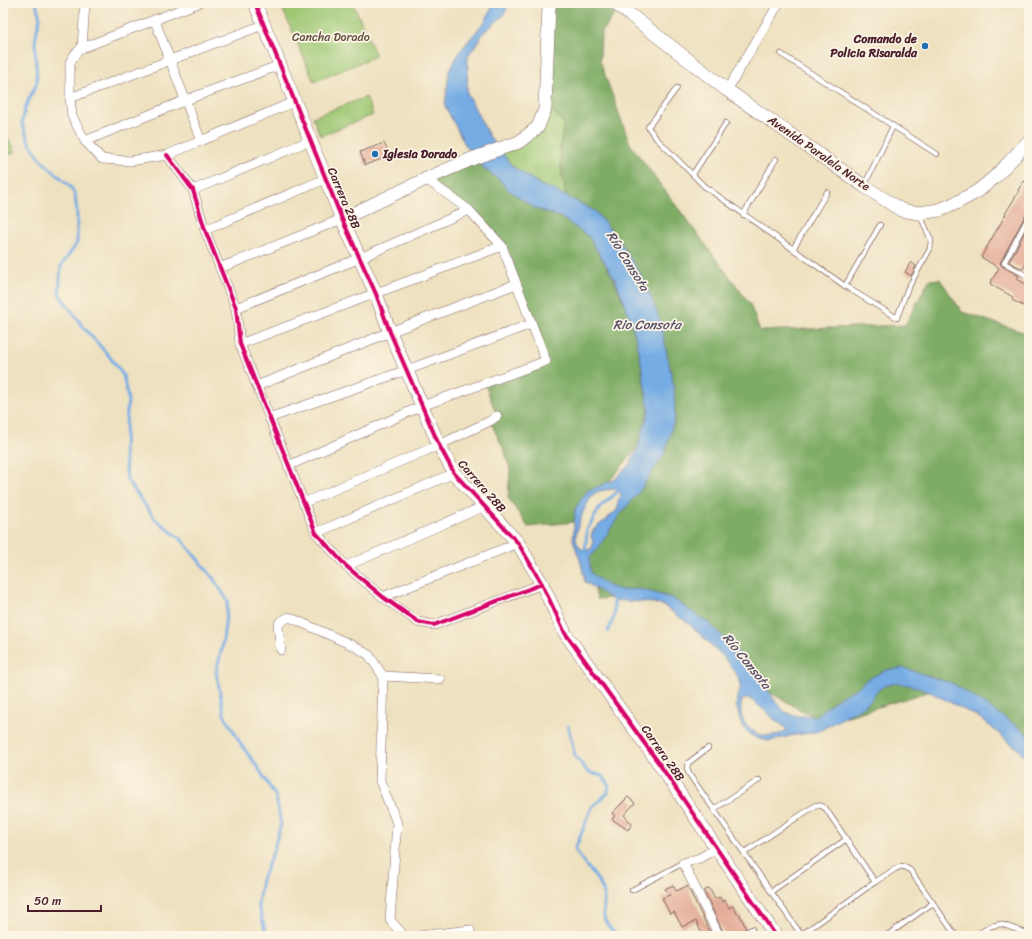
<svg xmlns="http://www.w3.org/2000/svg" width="1032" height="939" font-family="Sriracha,sans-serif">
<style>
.green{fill:#9ec773;stroke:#74734f}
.forest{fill:#7eac65;stroke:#646648}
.water{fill:#75ace4;stroke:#606688;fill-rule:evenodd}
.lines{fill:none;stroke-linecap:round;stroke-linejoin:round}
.stream{stroke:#75ace4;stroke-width:3}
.building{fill:#e4ad99}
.lane-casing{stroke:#83635f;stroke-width:6}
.street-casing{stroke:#83635f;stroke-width:10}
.secondary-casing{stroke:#83635f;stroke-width:14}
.lane{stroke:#fff;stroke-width:4.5}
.street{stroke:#fff;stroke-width:9}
.secondary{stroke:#fff;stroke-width:13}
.cycleway-casing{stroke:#fcf5e5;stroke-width:6}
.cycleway{stroke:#d6006c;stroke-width:4}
.poi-dot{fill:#1f6fb2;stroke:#fcf5e5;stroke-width:1.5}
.labels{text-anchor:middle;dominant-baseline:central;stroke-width:3.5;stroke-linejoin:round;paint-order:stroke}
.park-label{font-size:12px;fill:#635141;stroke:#fcf5e5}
.poi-label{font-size:12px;font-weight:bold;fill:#4a1f2b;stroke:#fcf5e5;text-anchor:end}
.street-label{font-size:12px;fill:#4a1f2b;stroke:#fcf5e5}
.water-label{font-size:13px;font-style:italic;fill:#59506c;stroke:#fcf5e5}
</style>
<rect width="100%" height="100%" fill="#fcf5e5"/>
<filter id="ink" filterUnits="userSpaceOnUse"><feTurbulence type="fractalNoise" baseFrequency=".025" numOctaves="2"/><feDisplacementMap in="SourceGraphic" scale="8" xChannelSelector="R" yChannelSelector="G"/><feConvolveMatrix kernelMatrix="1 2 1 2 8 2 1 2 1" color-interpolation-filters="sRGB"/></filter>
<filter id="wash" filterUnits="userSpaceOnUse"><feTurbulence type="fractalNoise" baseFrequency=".012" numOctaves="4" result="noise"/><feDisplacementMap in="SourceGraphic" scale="16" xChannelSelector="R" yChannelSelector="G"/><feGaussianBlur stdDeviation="0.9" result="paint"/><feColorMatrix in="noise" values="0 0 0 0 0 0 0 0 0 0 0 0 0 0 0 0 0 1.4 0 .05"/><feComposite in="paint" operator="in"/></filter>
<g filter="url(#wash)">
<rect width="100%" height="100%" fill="#eee1c0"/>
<!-- green -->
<g class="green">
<path d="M280 3H353L376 56 314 82Z"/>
<path d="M366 97 373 115 320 136 313 117Z"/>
<path d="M545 101 564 124 560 148 561 168 566 196 542 186 512 166 498 150 538 127Z"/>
<path d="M3 130 16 151 3 158Z"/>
</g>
<!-- forest -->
<g class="forest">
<path d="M551 3H615L620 7 601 33 600 61 630 144 750 304 760 331 905 325 929 280 940 279 962 312 1029 334V747L954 684 825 723 745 679 664 595 597 599 587 560 675 416 644 280 620 242 595 211 566 196 561 168 560 148 564 124 545 101Z"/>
<path d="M474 158 486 170 500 180 534 208 560 217 588 236 613 277 631 320 638 347 649 410 638 447 608 483 587 491 575 509 574 522 528 527 508 498 510 469 505 452 490 421 497 416 485 384 545 362 502 246 469 210 426 179Z"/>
</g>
<!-- water -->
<path class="water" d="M492 3H510L503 16 485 31 468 56 467 93 489 136 512 166 542 186 552 189 595 211 620 242 644 280 660 320 674 388 675 416 665 453 638 493 618 517 599 547 589 559 591 573 608 586 621 590 640 589 672 598 711 625 749 663 776 702 785 712 798 716H815L841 696 857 688 867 679 886 670 904 668 954 684 1020 728 1029 736V748L1025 747 1029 752V761L1019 750 980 718 932 693 913 686 897 683 884 686 876 692 870 701 862 707 821 730 812 733 794 735 770 741 759 739 749 734 742 726 736 706 741 684 737 675 723 656 689 624 664 606 654 603 613 600 585 582 581 563 573 540 575 509 587 491 614 480 631 463 638 447 649 410 638 347 631 320 615 279 588 236 560 217 534 208 506 188 500 180 486 170 468 150 445 106 449 71 461 50 485 21 491 10ZM617 489 620 491 621 496 618 500V508L615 512 593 530 591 536 593 542 592 548 588 550 581 549C579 546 576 542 576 538 575 530 588 497 595 493 601 489 610 490 617 489ZM748 698C758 704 765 711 774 719 779 723 783 725 787 730 763 745 735 728 742 700Z"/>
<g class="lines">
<!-- stream -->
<g class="stream">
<path d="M36 3 40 18 37 29 35 43 37 82 25 108 22 123 29 142 42 161 70 186 75 195 77 212V243L61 266 59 294 84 328 109 356 123 375 128 399 124 450 127 480 155 519 182 540 213 578 228 601 222 648 216 672 224 714 242 746 257 766 276 797 281 824 273 852 262 879 258 905 266 932 268 936"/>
<path d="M585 553 587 530 600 507 622 488"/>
<path d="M608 631 614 617V598"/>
<path d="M568 726 575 756 588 772 602 776 609 784 608 793 592 807 575 849C582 863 595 873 602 888 608 899 599 913 607 924 610 929 614 932 618 936"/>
<path d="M1023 745 1029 750"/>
</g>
</g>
<g id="blocks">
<!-- building -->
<g class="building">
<path d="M384 143 390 156 365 165 360 152Z"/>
<path d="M1024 181 1029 185V212L1026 214 1000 263 1002 266 1019 276 1017 279 1029 286V309L1012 300 1013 297 990 284 999 268 981 257 1006 214H1005L1019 191 1018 190Z"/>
<path d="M1029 224V259L1023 269 1009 262Z"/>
<path d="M911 262 916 266 911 276 905 272Z"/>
<path d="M628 797 635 803 624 815 632 824 628 830 612 819 615 816 612 813Z"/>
<path d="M673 885 676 891 687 886 712 936H703L696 921 682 927 674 912 670 914 662 898 670 895 665 889Z"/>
<path d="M709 888 715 899 720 897 722 902 725 900 729 908 733 906 737 914 739 913 746 928 737 933 735 936H725L704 891Z"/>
</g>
</g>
</g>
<g filter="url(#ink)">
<use href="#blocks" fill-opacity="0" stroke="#83635f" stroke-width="1"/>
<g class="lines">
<defs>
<g id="lane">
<path d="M781 54 937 154"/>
<path d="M677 88 648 127 656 138 704 186 845 286 897 318 907 290 930 249 931 240 920 215"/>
<path d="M693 174 726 123"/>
<path d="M865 184 893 126"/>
<path d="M743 215 776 159"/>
<path d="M1029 216 1004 263 1029 277"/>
<path d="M793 249 827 192"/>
<path d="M845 286 880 225"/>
<path d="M708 748 688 763 687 768 689 774 802 936"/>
<path d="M714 809 759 780"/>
<path d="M745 852 816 805 822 806 826 809 875 882"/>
<path d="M632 890 683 863"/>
<path d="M772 891 845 840"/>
<path d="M801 935 875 882 895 869 902 866 910 870 956 936"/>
<path d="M739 936 752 929"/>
<path d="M886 936 933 903"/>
<path d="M975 936 991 926 1001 924 1029 934"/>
</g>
<g id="street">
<path d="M198 3 82 48 76 53 70 62V98L72 116 85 141 102 159 130 161 167 155 294 102"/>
<path d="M155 21 201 141"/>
<path d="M82 48 85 3"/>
<path d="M727 90 779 3"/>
<path d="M70 98 263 25"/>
<path d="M85 141 186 100 280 65"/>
<path d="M167 155 193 190 205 230 236 308 240 344 316 533 346 566 383 597 418 622 434 625 542 584"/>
<path d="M193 190 309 141"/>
<path d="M205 230 325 179"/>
<path d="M220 268 342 219"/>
<path d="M236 308 360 258 469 210"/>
<path d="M240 344 502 246"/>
<path d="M257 386 390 332 516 284"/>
<path d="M269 418 407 370 531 324"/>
<path d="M288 466 422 406 546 361 502 246 469 210 426 179"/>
<path d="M303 503 439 445 490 421 497 416"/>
<path d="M316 533 454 473"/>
<path d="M346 566 485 506"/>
<path d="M383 597 518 543"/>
<path d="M281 650 278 627 280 622 289 617 354 646 369 655 383 676 380 781 397 823 390 920 404 936"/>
<path d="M383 676 440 679"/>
<path d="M716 848 700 858 683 863 719 936"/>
<path d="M419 936 470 930 471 936"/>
</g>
<g id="secondary">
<path d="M255 3 342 219 376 294 390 332 439 445 454 473 518 543 542 584 565 633 658 762 776 936"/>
<path d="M615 3 727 90 864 186 901 210 919 213 940 210 958 202 978 191 996 176 1029 141"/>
<path d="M342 219 426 179 474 158 519 142 538 127 545 109 549 6 551 3"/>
</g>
</defs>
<!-- lane casing -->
<use href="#lane" class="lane-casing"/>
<!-- street casing -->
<use href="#street" class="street-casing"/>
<!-- secondary casing -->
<use href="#secondary" class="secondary-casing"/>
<!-- lane -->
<use href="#lane" class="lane"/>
<!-- street -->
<use href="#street" class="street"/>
<!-- secondary -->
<use href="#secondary" class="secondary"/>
<defs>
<g id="cycleway">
<path d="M255 3 342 219 376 294 390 332 439 445 454 473 518 543 542 584 565 633 658 762 776 936"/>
<path d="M167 155 193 190 205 230 236 308 240 344 316 533 346 566 383 597 418 622 434 625 542 584"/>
</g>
</defs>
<!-- cycleway casing -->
<use href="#cycleway" class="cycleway-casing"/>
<!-- cycleway -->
<use href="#cycleway" class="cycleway"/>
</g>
</g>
<!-- markers -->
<g class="poi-dot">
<circle cx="925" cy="46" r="4"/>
<circle cx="375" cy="154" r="4"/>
</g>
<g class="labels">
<!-- park labels -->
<g class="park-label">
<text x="331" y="37">Cancha Dorado</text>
</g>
<!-- poi labels -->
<g class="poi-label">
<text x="917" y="39">Comando de<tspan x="917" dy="14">Policia Risaralda</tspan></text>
<text x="383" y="154" text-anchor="start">Iglesia Dorado</text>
</g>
<!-- street labels -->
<g class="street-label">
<text transform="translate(819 153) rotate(35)">Avenida Paralela Norte</text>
<text transform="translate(344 198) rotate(67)">Carrera 28B</text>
<text transform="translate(482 486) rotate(49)">Carrera 28B</text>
<text transform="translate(663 753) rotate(55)">Carrera 28B</text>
</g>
<!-- water labels -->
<g class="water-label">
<text transform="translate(628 261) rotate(58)">Río Consota</text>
<text x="647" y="324">Rio Consota</text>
<text transform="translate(747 661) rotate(51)">Río Consota</text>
</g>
</g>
<!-- margin -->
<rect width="1032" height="939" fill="none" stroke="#fcf5e5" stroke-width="16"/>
<!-- scale -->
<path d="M28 905v6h73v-6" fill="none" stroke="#4a1f2b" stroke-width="2"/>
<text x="34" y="905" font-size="12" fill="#4a1f2b" stroke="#fcf5e5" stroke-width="3" paint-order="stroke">50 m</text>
</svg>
